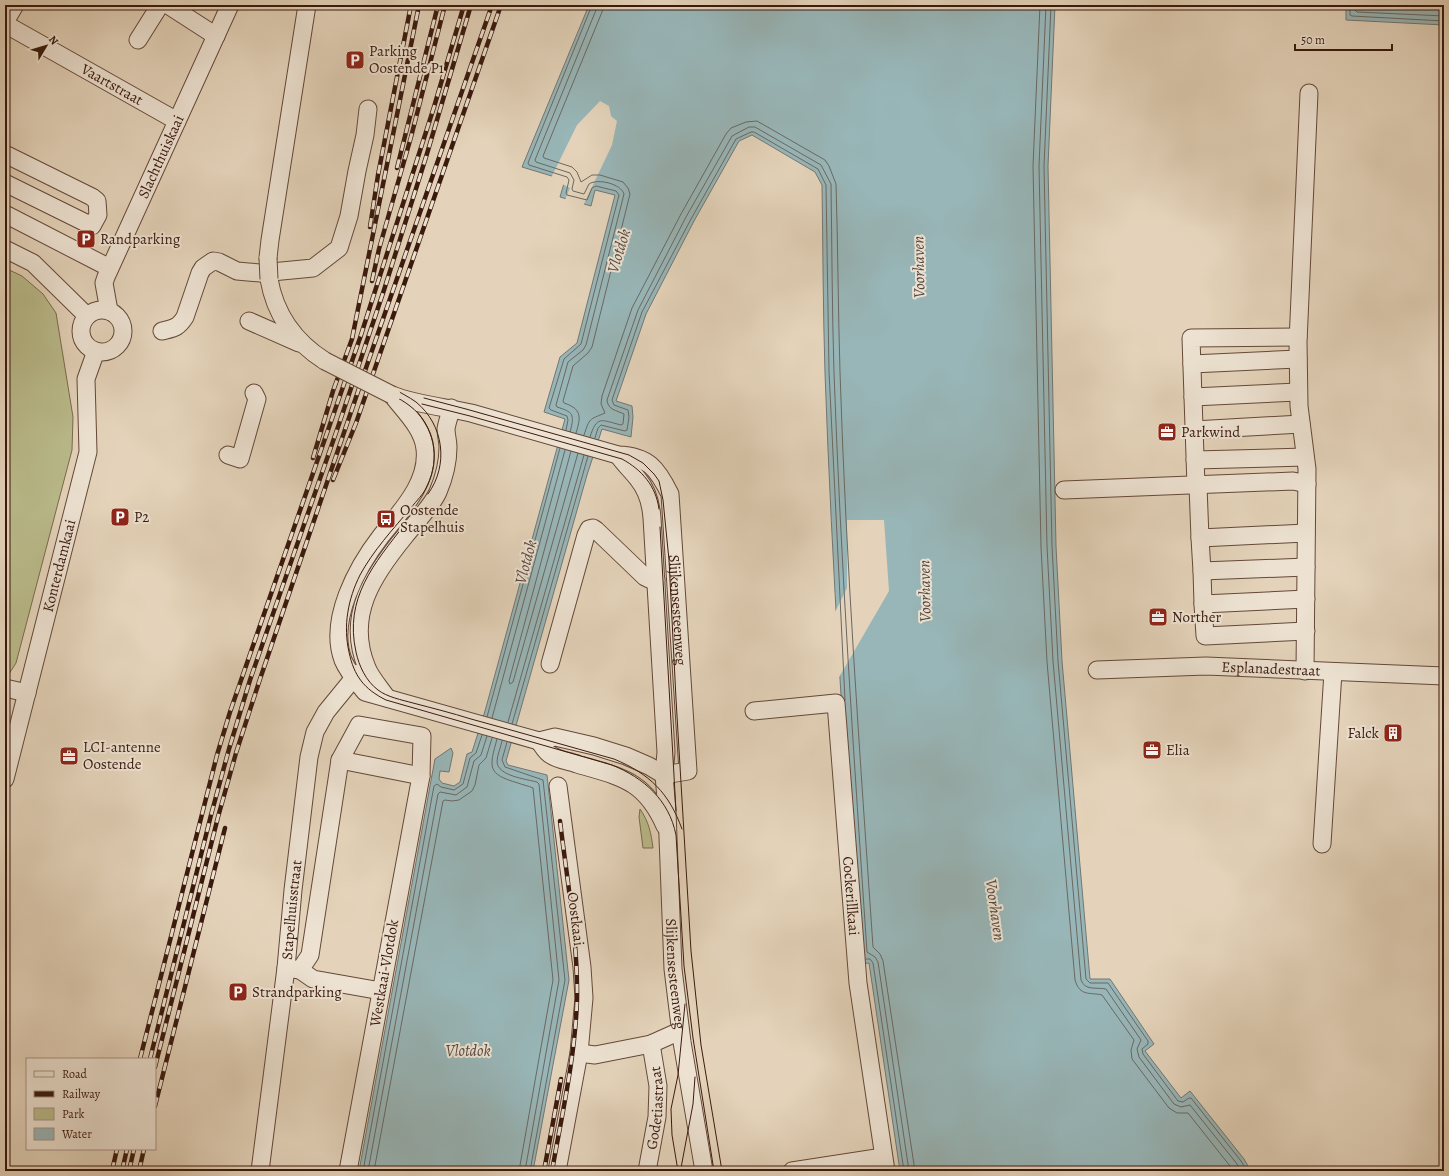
<svg xmlns="http://www.w3.org/2000/svg" width="1449" height="1176" font-family="Alegreya,serif">
<style>
.green{fill:#babb8b;stroke:#7a6a4c}
.water{fill:#98b6b8;stroke:#727774}
.pier{fill:#e4d3ba}
.lines{fill:none;stroke-linecap:round;stroke-linejoin:round}
.shore{stroke:#696862;stroke-width:1}
.minor-casing{stroke:#644838;stroke-width:19}
.minor{stroke:#ede2d2;stroke-width:17}
.tram{stroke:#3a190d;stroke-width:1}
.rail-casing{stroke:#3a190d;stroke-width:4.5}
.rail{stroke:#ede2d2;stroke-width:3;stroke-dasharray:9;stroke-linecap:butt}
.minor-bridge-casing{stroke:#644838;stroke-width:19;stroke-linecap:butt}
.minor-bridge{stroke:#ede2d2;stroke-width:17}
.labels{text-anchor:middle;dominant-baseline:central;stroke-width:4;stroke-linejoin:round;paint-order:stroke}
.poi-label{font-size:15px;fill:#3a190d;stroke:#ede2d2;text-anchor:start}
.street-label{font-size:15px;fill:#3a190d;stroke:#ede2d2}
.water-label{font-size:16px;font-style:italic;fill:#564840;stroke:#ede2d2}
</style>
<rect width="100%" height="100%" fill="#e4d3ba"/>
<filter id="stains"><feTurbulence type="fractalNoise" baseFrequency=".005" numOctaves="4"/><feColorMatrix values="0 0 0 0 .2 0 0 0 0 .09 0 0 0 0 .02 0 0 0 .5 -.17"/></filter>
<radialGradient id="worn" r=".72"><stop offset=".6" stop-color="#630" stop-opacity="0"/><stop offset="1" stop-color="#630" stop-opacity=".3"/></radialGradient>
<!-- green -->
<g class="green">
<path d="M5 268 22 276 43 294 56 313 73 417 72 450 16 663 7 677 5 686Z"/>
<path d="M640 809C649 822 651 833 653 848H643L639 817Z"/>
</g>
<!-- water -->
<g class="water">
<path d="M589 5H1055L1048 166 1056 546 1062 661 1090 979H1110L1154 1044 1145 1051 1181 1098 1190 1091 1244 1159 1251 1171H900L869 963 859 964C845 767 832 570 825 373 823 310 823 247 822 185L815 172 752 135 739 141 694 221 646 314 616 401 632 406 633 417 631 437 602 429 587 475 506 761 508 765 547 775 569 980 533 1171H359L435 759 451 748 453 753 449 772 440 771 439 779 442 783 454 786 460 782 467 754 472 752 485 711 565 419 544 412 560 357 577 343 615 195 595 190 591 206 560 197 565 180 522 167Z"/>
<path d="M1346 5H1444V25L1346 20Z"/>
</g>
<!-- pier -->
<g class="pier">
<path d="M600 101 609 106 611 116 617 121 612 145 583 206 565 200 570 188 562 184 563 181 551 178 577 125Z"/>
<path d="M847 520H884L889 591 838 679 834 614 847 588Z"/>
</g>
<g class="lines">
<!-- shore -->
<g class="shore">
<path d="M1040 5 1033 166 1041 547 1047 662 1075 980C1080 997 1090 992 1102 995L1134 1040 1131 1050 1132 1059 1169 1108 1177 1113H1188L1234 1171"/>
<path d="M1046 5 1039 166 1047 546 1053 661 1081 980C1085 991 1096 987 1106 989L1141 1040 1137 1049 1139 1057 1174 1104 1181 1107 1190 1105 1237 1164 1241 1171"/>
<path d="M1051 5 1044 166 1052 546 1058 661 1086 979 1090 983H1108L1148 1041V1044L1142 1049 1143 1054 1178 1101 1183 1102 1189 1098H1191L1241 1161 1247 1171"/>
<path d="M1350 5V15L1352 16 1444 21"/>
<path d="M1355 5V10L1357 12 1444 16"/>
<path d="M1362 5 1444 10"/>
<path d="M566 430 568 420 567 416 551 410 549 408 564 359 581 344 619 195 616 191 596 186 592 188 587 200 567 195 566 193 569 180 567 177 529 165 528 163 592 5"/>
<path d="M570 432C575 414 573 412 557 407L556 405 568 362 583 350 586 345 624 194C621 184 598 178 589 184L584 194 573 191 572 189 574 180 570 173 536 162 535 160 596 10 597 5"/>
<path d="M576 433C581 417 582 409 564 403L563 401 573 366 588 353 592 347 630 194 628 188 623 182 600 175H592L581 182 577 172 572 167 544 158 543 156 602 12 603 5"/>
<path d="M584 435C590 417 589 420 605 413L601 404 602 396 632 308 681 214 726 134 731 128 746 122 757 121 825 160 829 166 836 184C838 246 838 309 840 372 846 564 860 756 873 947L880 954 883 961 915 1171"/>
<path d="M590 437C597 415 601 420 621 425L623 424 624 414C616 410 608 410 607 400L638 310 686 217 732 136 749 127H755L821 165 831 184C832 247 832 310 834 373 841 567 854 759 867 952L875 957 878 962 909 1171"/>
<path d="M595 438 598 428 601 425 625 431 627 430 629 417 628 410 614 405 612 400 642 312 691 219 736 139 751 132H754L818 169 826 185 829 371 845 700"/>
<path d="M571 451 509 681 510 684 513 682 578 453"/>
<path d="M487 717 560 448"/>
<path d="M492 718 565 450"/>
<path d="M508 722 584 455"/>
<path d="M512 724 588 456"/>
<path d="M497 739C489 768 487 774 518 783 523 785 529 786 533 788L553 980 519 1171"/>
<path d="M502 741C501 747 497 755 497 762 498 776 526 779 537 782L539 784 559 980 525 1171"/>
<path d="M507 742 502 760 505 767 543 780 565 980 530 1171"/>
<path d="M866 959H870L873 963 904 1171"/>
<path d="M363 1171 434 786 437 784 441 787 454 790 463 784 470 758 476 753 482 735"/>
<path d="M368 1171 438 794 440 792 456 795 467 787 474 761 481 755 487 736"/>
<path d="M374 1171 443 801 445 800 452 801 459 800 472 791 475 785 479 765 486 758 492 738"/>
</g>
<defs>
<g id="minor">
<path d="M168 5 216 36"/>
<path d="M5 22 15 5"/>
<path id="s1" d="M5 24 177 121"/>
<path d="M138 40 160 5"/>
<path d="M5 154 92 197 97 201 98 215 92 226 5 183"/>
<path d="M5 214 104 265"/>
<path d="M5 249 33 263 87 316"/>
<path d="M268 258 270 240 307 5"/>
<path d="M269 279C275 314 295 342 325 361"/>
<circle cx="102" cy="331" r="21"/>
<path id="s2" d="M109 311 104 283 106 277 230 5"/>
<path d="M249 321 299 343"/>
<path d="M162 331C174 328 178 328 185 317L200 273 203 268 213 261 219 262 237 271 248 272 261 273 313 268 339 248 349 216 357 171 365 135 368 109"/>
<path d="M1192 364 1298 359"/>
<path d="M392 395C404 411 423 428 425 449 429 483 400 512 381 536 357 567 328 620 343 660 348 672 357 682 365 692L539 741 555 737 594 746 626 756 649 766 664 775"/>
<path id="s3" d="M392 395C418 405 445 407 471 413L618 455C648 456 657 468 670 494L688 771 664 775"/>
<path d="M1193 397 1298 392"/>
<path d="M1194 430 1301 424"/>
<path d="M228 455 240 459 257 399 254 393"/>
<path id="s4" d="M618 455C624 464 632 471 638 479 647 490 651 504 652 518L666 752 664 775 667 811 673 969 682 1042 704 1171"/>
<path d="M1195 460 1305 457"/>
<path d="M1196 486 1191 338 1298 337"/>
<path d="M1198 486 1200 538 1306 533"/>
<path d="M1064 490 1293 481 1307 484"/>
<path d="M1200 538 1202 571 1306 567"/>
<path d="M1202 571 1203 604 1306 599"/>
<path d="M1203 604 1205 636 1306 631"/>
<path d="M550 664 586 535 589 529 593 528 596 530 645 577 649 579 656 580"/>
<path id="s5" d="M1097 670 1206 666 1444 676"/>
<path d="M1305 671 1307 469 1299 406 1298 342 1309 93"/>
<path d="M5 688 27 693"/>
<path d="M387 698C381 689 371 678 367 668 345 616 373 575 405 536 415 523 432 506 438 492 444 478 448 463 448 447 448 441 446 435 446 429 447 422 450 415 451 408"/>
<path id="s6" d="M754 711 836 703 858 983 886 1171"/>
<path d="M539 741C542 745 546 753 551 755 558 760 569 761 577 764 621 777 645 780 665 826"/>
<path d="M340 760 421 776"/>
<path id="s7" d="M5 779 88 452 86 379 96 351"/>
<path d="M1322 844 1333 672"/>
<path d="M286 968 300 970 310 955 340 760 359 725 422 736 421 776 348 1171"/>
<path d="M300 970 313 979 381 991"/>
<path d="M579 1053 595 1055 651 1044 680 1031"/>
<path id="s8" d="M260 1171 286 968 293 890 309 757 315 732 326 712 357 674 367 669"/>
<path d="M557 1171 579 1053 584 998 582 967 558 786"/>
<path id="s9" d="M647 1171 657 1117 658 1086 651 1044"/>
<path d="M792 1171 883 1157"/>
</g>
</defs>
<!-- minor casing -->
<use href="#minor" class="minor-casing"/>
<!-- minor -->
<use href="#minor" class="minor"/>
<!-- tram -->
<g class="tram">
<path d="M394 389C401 393 409 397 416 402 444 425 449 465 428 494"/>
<path d="M392 395C398 398 405 402 410 406 434 424 441 459 427 486 424 494 416 501 411 508 393 529 373 551 360 575 348 599 343 626 349 652 354 676 364 689 386 700L612 765C644 778 669 800 676 835L684 966 693 1038 714 1171"/>
<path d="M424 398 466 409 629 455 643 463 654 474 659 481 663 500 669 560 676 699 691 951 701 1045 722 1171"/>
<path d="M422 404 470 416 622 459C642 470 656 486 659 509"/>
<path d="M405 524C374 564 344 598 356 652 359 666 366 681 378 690 387 697 402 700 413 703 432 708 452 713 471 719 519 732 567 746 614 759 650 774 669 793 682 829"/>
<path d="M660 527 676 811"/>
<path d="M681 1168 693 1104 695 1077"/>
<path d="M678 1171 672 1135 671 1109 678 1075 685 1004"/>
</g>
<defs>
<g id="rail">
<path d="M397 168 438 5"/>
<path d="M370 227 378 175 411 5"/>
<path d="M372 281 379 249 411 137 445 5"/>
<path d="M313 458 333 391 352 339 419 5"/>
<path d="M333 480 356 423 501 5"/>
<path d="M140 1059 217 755 230 712 360 338 434 107 464 5"/>
<path d="M150 1059 211 815 229 749 250 680 339 424 384 290 426 157 471 5"/>
<path d="M155 1067 218 817 236 753 259 682 367 365 492 5"/>
<path d="M155 1106 225 828"/>
<path d="M112 1171 117 1149"/>
<path d="M122 1171 127 1149"/>
<path d="M129 1171 134 1149"/>
<path d="M139 1171 144 1149"/>
<path d="M544 1171 561 1079"/>
<path d="M552 1171C562 1114 575 1058 577 1000 578 940 567 880 560 821"/>
</g>
</defs>
<!-- rail casing -->
<use href="#rail" class="rail-casing"/>
<!-- rail -->
<use href="#rail" class="rail"/>
<defs>
<g id="minor-bridge">
<path d="M268 258 269 279"/>
<path d="M325 361 392 395"/>
</g>
</defs>
<!-- minor-bridge casing -->
<use href="#minor-bridge" class="minor-bridge-casing"/>
<!-- minor-bridge -->
<use href="#minor-bridge" class="minor-bridge"/>
</g>
<!-- icons -->
<defs>
<symbol id="parking-square" viewBox="-11 -11 22 22"><rect x="-9" y="-9" width="18" height="18" rx="4" fill="#8f2418" stroke="#ede2d2"/><path d="M-3.5-5.5H1a3.5 3.5 0 0 1 0 7H-1V5.5H-3.5ZM-1-3.4V-.6H.8a1.4 1.4 0 0 0 0-2.8Z" fill="#fff"/></symbol>
<symbol id="office-square" viewBox="-11 -11 22 22"><rect x="-9" y="-9" width="18" height="18" rx="4" fill="#8f2418" stroke="#ede2d2"/><path d="M-6-3h4V-5.5h4V-3h4V5H-6ZM-1-4.5V-3h2v-1.5ZM-6 0V1H6V0Z" fill="#fff"/></symbol>
<symbol id="bus-square" viewBox="-11 -11 22 22"><rect x="-9" y="-9" width="18" height="18" rx="4" fill="#8f2418" stroke="#ede2d2"/><path d="M-5-6H5V4H4V6H2V4H-2V6H-4V4H-5ZM-3.5-4V0h7V-4ZM-3.5 1.2v1.5H-2V1.2ZM2 1.2v1.5H3.5V1.2Z" fill="#fff"/></symbol>
<symbol id="building-square" viewBox="-11 -11 22 22"><rect x="-9" y="-9" width="18" height="18" rx="4" fill="#8f2418" stroke="#ede2d2"/><path d="M-4-6H4V6H1V3H-1V6H-4ZM-2.5-4.3h1.7v1.8h-1.7ZM.8-4.3h1.7v1.8H.8ZM-2.5-1h1.7V.8h-1.7ZM.8-1h1.7V.8H.8Z" fill="#fff"/></symbol>
</defs>
<g fill-rule="evenodd">
<use href="#parking-square" x="344" y="49" width="22" height="22"/>
<use href="#parking-square" x="75" y="228" width="22" height="22"/>
<use href="#office-square" x="1156" y="421" width="22" height="22"/>
<use href="#parking-square" x="109" y="506" width="22" height="22"/>
<use href="#bus-square" x="375" y="508" width="22" height="22"/>
<use href="#office-square" x="1147" y="606" width="22" height="22"/>
<use href="#building-square" x="1382" y="722" width="22" height="22"/>
<use href="#office-square" x="1141" y="739" width="22" height="22"/>
<use href="#office-square" x="58" y="745" width="22" height="22"/>
<use href="#parking-square" x="227" y="981" width="22" height="22"/>
</g>
<g class="labels">
<!-- poi labels -->
<g class="poi-label">
<text x="369" y="51">Parking<tspan x="369" dy="17">Oostende P1</tspan></text>
<text x="100" y="239">Randparking</text>
<text x="1181" y="432">Parkwind</text>
<text x="400" y="510">Oostende<tspan x="400" dy="17">Stapelhuis</tspan></text>
<text x="134" y="517">P2</text>
<text x="1172" y="617">Norther</text>
<text x="1379" y="733" text-anchor="end">Falck</text>
<text x="83" y="747">LCI-antenne<tspan x="83" dy="17">Oostende</tspan></text>
<text x="1166" y="750">Elia</text>
<text x="252" y="992">Strandparking</text>
</g>
<!-- street labels -->
<g class="street-label">
<text stroke="none"><textPath href="#s1" startOffset="123">Vaartstraat</textPath></text>
<text stroke="none"><textPath href="#s2" startOffset="167">Slachthuiskaai</textPath></text>
<text stroke="none"><textPath href="#s7" startOffset="220">Konterdamkaai</textPath></text>
<text stroke="none"><textPath href="#s3" startOffset="420">Slijkensesteenweg</textPath></text>
<text stroke="none"><textPath href="#s5" startOffset="174">Esplanadestraat</textPath></text>
<text stroke="none"><textPath href="#s6" startOffset="276">Cockerillkaai</textPath></text>
<text stroke="none"><textPath href="#s8" startOffset="263">Stapelhuisstraat</textPath></text>
<text transform="translate(576 919) rotate(83)">Oostkaai</text>
<text transform="translate(384 973) rotate(-80)">Westkaai-Vlotdok</text>
<text stroke="none"><textPath href="#s4" startOffset="530">Slijkensesteenweg</textPath></text>
<text stroke="none"><textPath href="#s9" startOffset="64">Godetiastraat</textPath></text>
</g>
<!-- water labels -->
<g class="water-label">
<text transform="translate(619 251) rotate(-73)">Vlotdok</text>
<text transform="translate(919 267) rotate(-91)">Voorhaven</text>
<text transform="translate(526 562) rotate(-75)">Vlotdok</text>
<text transform="translate(925 591) rotate(-91)">Voorhaven</text>
<text transform="translate(995 910) rotate(82)">Voorhaven</text>
<text x="468" y="1051">Vlotdok</text>
</g>
</g>
<!-- margin -->
<rect width="1449" height="1176" fill="none" stroke="#e4d3ba" stroke-width="20"/>
<rect x="6" y="6" width="1437" height="1164" fill="none" stroke="#3a190d" stroke-width="2"/>
<rect x="10" y="10" width="1429" height="1156" fill="none" stroke="#3a190d"/>
<!-- legend -->
<rect x="26" y="1058" width="130" height="92" fill="#ede2d2" stroke="#a59283"/>
<rect x="34" y="1071" width="20" height="6" fill="#ede2d2" stroke="#a59283"/>
<text x="62" y="1078" font-size="12" fill="#3a190d">Road</text>
<rect x="34" y="1091" width="20" height="6" fill="#3a190d" stroke="#a59283"/>
<text x="62" y="1098" font-size="12" fill="#3a190d">Railway</text>
<rect x="34" y="1108" width="20" height="12" fill="#babb8b" stroke="#a59283"/>
<text x="62" y="1118" font-size="12" fill="#3a190d">Park</text>
<rect x="34" y="1128" width="20" height="12" fill="#98b6b8" stroke="#a59283"/>
<text x="62" y="1138" font-size="12" fill="#3a190d">Water</text>
<!-- north arrow -->
<g transform="translate(46 46) rotate(52)" stroke="#ede2d2" stroke-width="3" paint-order="stroke">
<path d="M0-3L7 15L0 10L-7 15Z" fill="#3a190d"/>
<text y="-6" font-size="11" font-weight="bold" text-anchor="middle" fill="#3a190d">N</text>
</g>
<!-- scale -->
<path d="M1295 44v6h97v-6" fill="none" stroke="#3a190d" stroke-width="2"/>
<text x="1301" y="44" font-size="12" fill="#3a190d" stroke="#ede2d2" stroke-width="3" paint-order="stroke">50 m</text>
<rect width="100%" height="100%" filter="url(#stains)"/>
<rect width="100%" height="100%" fill="url(#worn)"/>
</svg>
